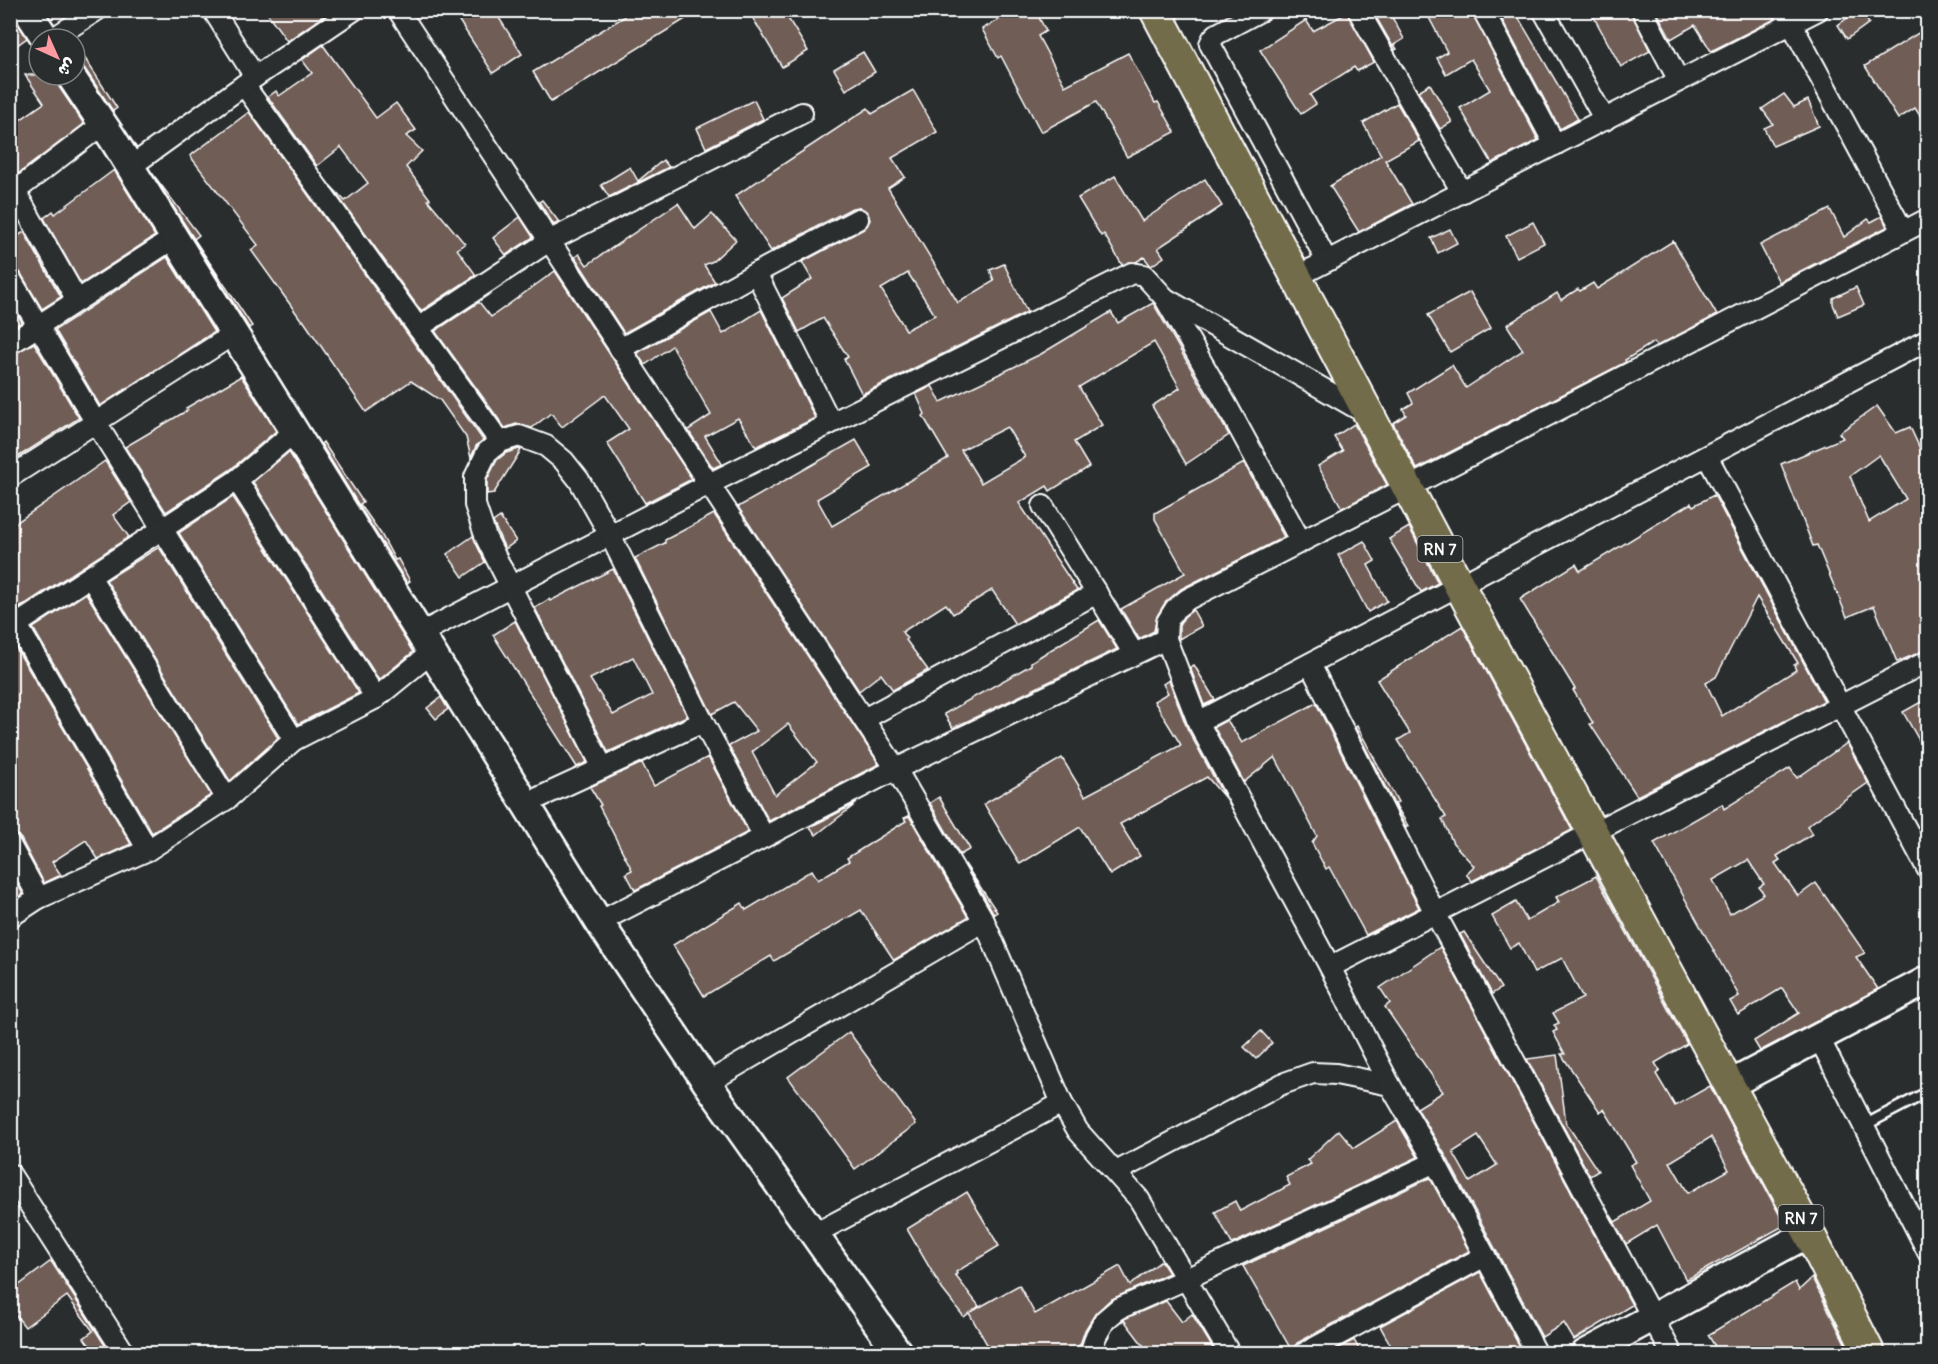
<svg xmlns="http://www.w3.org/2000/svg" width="1938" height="1364" font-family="Delius,'Playpen Sans Arabic',sans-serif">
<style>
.building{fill:#6f5d57;stroke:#fff;stroke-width:1.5;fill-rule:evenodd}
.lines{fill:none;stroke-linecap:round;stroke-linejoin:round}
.lane-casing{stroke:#fff;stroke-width:14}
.street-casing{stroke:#fff;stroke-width:24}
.secondary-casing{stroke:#fff;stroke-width:32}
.primary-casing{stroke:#fff;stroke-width:34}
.lane{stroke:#2a2d2e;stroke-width:9}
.street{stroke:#2a2d2e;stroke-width:20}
.secondary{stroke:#2a2d2e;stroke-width:27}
.primary{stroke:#726c4b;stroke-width:30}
.labels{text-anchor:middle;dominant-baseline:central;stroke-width:4.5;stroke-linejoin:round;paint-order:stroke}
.shield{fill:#2a2d2e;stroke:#bfc0c0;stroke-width:1.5}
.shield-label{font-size:16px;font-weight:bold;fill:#fff}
</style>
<rect width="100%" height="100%" fill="#2a2d2e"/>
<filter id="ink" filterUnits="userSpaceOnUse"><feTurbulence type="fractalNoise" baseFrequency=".0167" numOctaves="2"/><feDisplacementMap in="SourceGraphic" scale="12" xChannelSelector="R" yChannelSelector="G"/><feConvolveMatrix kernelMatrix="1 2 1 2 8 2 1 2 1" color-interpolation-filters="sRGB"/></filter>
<g filter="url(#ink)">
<!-- building -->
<g class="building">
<path d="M10 10 27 38 10 50Z"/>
<path d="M265 10H332L287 41Z"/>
<path d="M452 10H494L522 54 493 73Z"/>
<path d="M621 10H700L551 102 533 72 624 17Z"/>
<path d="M748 10H783L808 51 782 67Z"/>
<path d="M1016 10H1035L1046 31 1038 36 1065 86 1128 53 1155 103 1158 102 1175 132 1127 157 1096 102 1041 132 1001 56 998 58 982 29Z"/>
<path d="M1372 10H1388L1404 39 1394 45 1397 49 1395 50Z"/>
<path d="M1425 10H1471L1538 140 1492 163 1460 108 1490 90 1471 59 1446 74 1437 58 1447 52Z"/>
<path d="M1497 10H1514L1578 119 1560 129Z"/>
<path d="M1590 10H1630L1650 51 1621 67Z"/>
<path d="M1656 10H1772L1775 19 1711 51 1695 25 1671 39Z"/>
<path d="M1858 10H1860L1869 23 1847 39 1838 25Z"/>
<path d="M1347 13 1374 62 1357 71 1354 67 1310 95 1316 104 1301 114 1260 50 1306 20 1313 31Z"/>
<path d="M1928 27V128L1915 108 1898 119 1865 66Z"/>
<path d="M75 43 117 108 113 111 83 66 75 60Z"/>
<path d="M323 45 376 118 396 103 416 130 406 136 422 151 406 167 430 199 428 200 465 244 457 249 476 275 421 311 330 185 345 201 368 183 341 147 317 166 268 97 276 91 279 96 312 73 302 60Z"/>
<path d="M863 52 875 72 846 90 834 69Z"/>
<path d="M25 75H54L57 84 84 124 10 180V127L44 103Z"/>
<path d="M1430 84 1452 122 1440 129 1418 91Z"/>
<path d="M913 90 937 132 892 158 905 177 888 188 958 303 994 281 990 270 1004 264 1027 312 862 394 844 359 848 357 823 318 799 332 782 298 812 279 802 262 864 229 870 220 868 213 859 207 852 208 771 251 735 196 868 108 872 114ZM908 273 935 315 906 330 881 289Z"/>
<path d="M1784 94 1794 107 1808 100 1819 126 1773 146 1764 128 1773 124 1762 109Z"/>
<path d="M754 100 763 119 706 148 697 128Z"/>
<path d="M1397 103 1419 141 1385 160 1412 204 1359 232 1330 186 1381 155 1363 123Z"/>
<path d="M249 112 483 440 476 446 471 458 466 437 440 400 411 381 366 412 303 320 302 321 251 250 258 245 190 156Z"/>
<path d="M663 160 669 167 609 197 601 185 630 167 638 181Z"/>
<path d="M114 170 155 236 81 284 44 218 53 211 55 214Z"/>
<path d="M152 173 199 235 194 239Z"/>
<path d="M1115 176 1142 221 1205 179 1222 206 1158 248 1164 257 1151 266 1144 257 1136 262 1122 265 1104 234 1101 236 1078 198Z"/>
<path d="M542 200 559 222 554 225 539 202Z"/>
<path d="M678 203 695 229 712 214 736 240 713 261 704 265 715 282 624 333 575 257 579 254 587 265Z"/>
<path d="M1830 209 1844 237 1868 219 1871 222 1882 216 1887 227 1779 282 1760 245Z"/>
<path d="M520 217 533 237 506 255 493 238Z"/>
<path d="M1533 222 1544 243 1517 257 1506 236Z"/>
<path d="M1450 229 1457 243 1438 253 1431 238Z"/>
<path d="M24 232 61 297 42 309 20 272 10 266V241Z"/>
<path d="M194 239 252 326 249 328Z"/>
<path d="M1673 241 1717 315 1657 346 1654 342 1625 360 1626 362 1417 469 1393 423 1406 415 1403 409 1413 403 1408 393 1452 365 1466 388 1523 350 1507 325 1557 293 1561 300 1578 289 1580 291 1593 283 1597 289Z"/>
<path d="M167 257 214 332 100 406 55 330Z"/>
<path d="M555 271 692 479 645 503 607 443 629 429 605 395 562 427 551 413 532 428 516 424 505 428 435 331 479 302 491 317Z"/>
<path d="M1856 287 1864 305 1838 316 1833 304V298Z"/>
<path d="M1470 292 1491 328 1450 352 1428 315Z"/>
<path d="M10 302 22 322 10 329Z"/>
<path d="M1153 303 1229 435 1186 464 1152 406 1180 388 1154 342 1079 387 1102 425 1074 442 1089 467 1050 491 1047 486 1019 503 1077 590 1015 624 992 590 953 614 946 604 902 632 907 639 906 640 928 670 893 690 881 674 859 691 738 507 856 440 872 467 817 499 832 526 948 458 923 416 925 414 916 394 932 386 941 402 1041 354 1111 312 1118 323ZM1007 427 1025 457 981 483 961 450Z"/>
<path d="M761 310 815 418 756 447 738 418 705 436 722 464 713 468 688 430 711 415 672 346 645 365 637 353 711 312 723 334Z"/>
<path d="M34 343 79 418 10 462V356Z"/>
<path d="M241 376 276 431 230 470 166 512 125 447 188 410 186 408Z"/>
<path d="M1877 406 1896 433 1910 427 1928 466V649L1897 662 1874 606 1847 617 1817 545 1813 546 1781 464 1843 438 1839 433ZM1879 455 1906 499 1869 522 1850 476Z"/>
<path d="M1354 424 1387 485 1342 508 1318 466 1343 451 1334 437Z"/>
<path d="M323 442 363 502 360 504 381 534 395 560 398 559 410 581 407 583 321 444Z"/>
<path d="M519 449 521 450 494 493 487 494V480L497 460 506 453Z"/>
<path d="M289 452 413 652 379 680 253 482Z"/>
<path d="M105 461 131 502 113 515 129 537 10 614V527Z"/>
<path d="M1244 463 1284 537 1181 589 1165 603 1157 616 1154 631 1139 639 1121 609 1185 573 1155 519V513Z"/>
<path d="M1714 495 1824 701 1637 796 1590 724 1593 723 1573 690 1575 689 1520 599 1576 564 1580 571 1691 503 1693 506ZM1757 597 1798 663 1794 665 1796 670 1722 716 1706 683 1716 677Z"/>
<path d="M233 497 359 693 298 724 179 533Z"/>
<path d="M714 514 879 764 769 821 729 746 757 731 734 702 712 714 635 558 665 543V540ZM788 724 817 762 775 795 752 752Z"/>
<path d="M500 517 516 541 505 549 493 522Z"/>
<path d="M1409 527 1438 583 1421 592 1389 539Z"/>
<path d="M473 536 485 562 463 577 447 554Z"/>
<path d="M1364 541 1375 561 1368 565 1387 601 1368 612 1338 555Z"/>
<path d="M159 547 278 738 230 781 106 580Z"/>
<path d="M613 569 687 716 608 752 535 608 549 599 550 601ZM633 657 652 695 613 715 590 679Z"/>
<path d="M86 593 211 795 152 833 33 628Z"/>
<path d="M1193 610 1202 626 1179 639V626L1184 617Z"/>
<path d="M1099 620 1117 649 953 728 944 714 1031 665V662Z"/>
<path d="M515 621 587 762 577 767 493 635Z"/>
<path d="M1462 626 1572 830 1472 881 1466 874 1474 866 1453 843 1442 819 1446 817 1398 740 1410 733 1377 680Z"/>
<path d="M10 641H12L131 844 98 859 86 840 52 862 61 875 44 883 21 839 17 835 10 833Z"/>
<path d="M1194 665 1215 700 1204 705 1190 667Z"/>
<path d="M1169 680 1187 728 1225 798 1207 777 1120 824 1140 856 1110 875 1080 827 1020 864 984 804 1062 758 1085 796 1181 745 1154 701 1168 693 1163 684Z"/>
<path d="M441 697 448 709 436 719 427 708Z"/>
<path d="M1928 698V756L1903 712Z"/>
<path d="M1316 703 1419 908 1366 935 1329 867 1326 869 1312 843 1317 836 1275 757 1244 782 1214 727 1227 720 1242 743Z"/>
<path d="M1357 726 1398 802 1395 804 1408 826 1406 828 1355 727Z"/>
<path d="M1847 743 1868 783 1807 826 1812 834 1777 856 1780 860 1775 863 1798 896 1816 883 1865 953 1856 957 1878 989 1760 1051 1754 1041 1799 1013 1782 988 1738 1015 1730 1001 1739 996 1654 843 1722 804 1724 809 1790 768 1797 778ZM1748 860 1764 884 1759 887 1764 894 1730 914 1713 880Z"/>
<path d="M708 757 748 832 635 890 626 873 632 870 599 806 601 805 590 787 642 763 654 786Z"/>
<path d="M939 797 970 849 960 855 930 803Z"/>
<path d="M857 803 816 835 810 827Z"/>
<path d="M909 816 968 917 894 960 861 910 774 961 771 956 704 996 673 945 742 903 746 910 812 870 818 880 849 861 847 858 906 821 904 818Z"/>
<path d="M965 864 997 912 994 914Z"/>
<path d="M10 871 23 894 10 902Z"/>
<path d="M1596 876 1687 1044 1655 1063 1660 1071 1656 1074 1675 1106 1710 1086 1785 1225 1686 1280 1657 1225 1626 1244 1610 1214 1615 1222 1650 1201 1630 1165 1636 1162 1604 1109 1600 1112 1561 1054H1565L1553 1032 1557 1030 1554 1025 1559 1023 1553 1013 1583 998 1562 958 1534 973 1519 943 1510 948 1492 916 1516 902 1527 921 1559 902 1556 897ZM1711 1137 1729 1170 1688 1193 1670 1162Z"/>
<path d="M1464 932 1501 988 1492 994 1460 934Z"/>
<path d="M1440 947 1632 1305 1574 1340 1564 1323 1542 1337 1446 1156 1417 1108 1443 1092 1385 1007 1390 1003 1380 988ZM1478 1136 1497 1165 1470 1182 1453 1152Z"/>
<path d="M1261 1031 1272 1043 1256 1059 1244 1047Z"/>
<path d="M849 1032 916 1124 855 1169 788 1077Z"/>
<path d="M1557 1055 1566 1123 1598 1171 1590 1176 1527 1059Z"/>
<path d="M1397 1121 1418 1157 1232 1244 1215 1212 1235 1201 1240 1211 1290 1185 1286 1177 1311 1164 1307 1160 1339 1130 1354 1148Z"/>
<path d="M1430 1178 1469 1251 1297 1343 1292 1351 1243 1266Z"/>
<path d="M967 1192 999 1246 956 1272 957 1274 955 1275 979 1306 971 1312 1019 1285 1035 1314 1120 1266 1130 1285 1161 1261 1169 1273 1110 1300 1095 1314 1085 1330 1080 1345 1066 1353H992L969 1313 964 1317 942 1289 907 1229Z"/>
<path d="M51 1261 110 1353H95L84 1338 93 1331 67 1296 25 1327 10 1308V1292Z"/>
<path d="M1480 1272 1522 1351 1518 1353H1395L1380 1326Z"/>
<path d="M1812 1278 1850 1353H1719L1708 1335 1795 1282 1799 1290Z"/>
<path d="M1166 1301 1182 1322 1192 1314 1216 1353H1149L1124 1320 1121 1322 1124 1319Z"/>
<path d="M1354 1340 1361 1353H1329Z"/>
</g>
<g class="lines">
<defs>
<path id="lane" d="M1863 1126 1928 1092"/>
<g id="street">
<path d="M213 10 255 77"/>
<path d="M398 10 896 769 984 921 1062 1103 1078 1131 1139 1199 1230 1354"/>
<path d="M1262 10 1217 34 1213 38 1210 44 1327 261"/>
<path d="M1358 10 1462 192"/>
<path d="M1483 10 1555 145"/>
<path d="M1543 10 1605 120"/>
<path d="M1642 10 1679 81"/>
<path d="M1784 10 1903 231"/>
<path d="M52 39 97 10"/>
<path d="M244 85 500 442"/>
<path d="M130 167 255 77 354 10"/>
<path d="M15 191 77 300"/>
<path d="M10 195 103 124"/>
<path d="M756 273 858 219"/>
<path d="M1296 277 1818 10"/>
<path d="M10 278 96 423 294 740"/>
<path d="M1166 299 1367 414"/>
<path d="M418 328 549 241 802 113"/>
<path d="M10 344 174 238"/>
<path d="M620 349 756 273 831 423"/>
<path d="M1707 456 1928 870"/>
<path d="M10 477 234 334"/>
<path d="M237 480 376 698"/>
<path d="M1043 506 1134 654"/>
<path d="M91 578 227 799"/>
<path d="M17 625 148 850"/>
<path d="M10 629 237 480 294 432"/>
<path d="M419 634 709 484 1132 273 1144 275 1164 297 1226 404 1301 542"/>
<path d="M1310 664 1435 913 1672 1354"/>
<path d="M864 719 1097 593"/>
<path d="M1198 722 1928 340"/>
<path d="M603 768 486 538 475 505V477L487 452 500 442 519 436 546 446 564 461 579 480 610 535 703 722 764 837"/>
<path d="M525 804 703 722"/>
<path d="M10 845 39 898"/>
<path d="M10 917 39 898 148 850 227 799 294 740 376 698 431 653"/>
<path d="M599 922 896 769 1166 639"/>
<path d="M1330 967 1928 661"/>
<path d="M1819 1038 1928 1252"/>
<path d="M707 1083 984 921"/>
<path d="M1116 1172 1282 1084 1313 1073 1336 1074 1390 1085"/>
<path d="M10 1174 125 1354"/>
<path d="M814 1234 1062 1103"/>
<path d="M1090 1354 1096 1336 1105 1320 1118 1309 1186 1279 1435 1162"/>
<path d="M1303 1354 1485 1256"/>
<path d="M1537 1354 1435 1162 1390 1085 1330 967 1198 722 1166 639 1167 622 1175 609 1188 599 1407 488 1928 219"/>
</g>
<g id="secondary">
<path d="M27 10 46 39"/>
<path d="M70 75 113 139 599 922 707 1083 899 1354"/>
<path d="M1729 1085 1928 980"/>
<path d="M1585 1354 1809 1233"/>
</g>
<path id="primary" d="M1155 10 1459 585 1809 1233 1870 1354"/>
</defs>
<!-- lane casing -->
<use href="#lane" class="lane-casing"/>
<!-- street casing -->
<use href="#street" class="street-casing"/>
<!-- secondary casing -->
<use href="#secondary" class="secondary-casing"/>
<!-- primary casing -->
<use href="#primary" class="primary-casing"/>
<!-- lane -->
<use href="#lane" class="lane"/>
<!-- street -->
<use href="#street" class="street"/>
<!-- secondary -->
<use href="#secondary" class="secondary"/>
<!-- primary -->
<use href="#primary" class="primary"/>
</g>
</g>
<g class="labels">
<!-- shield labels -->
<g class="shield">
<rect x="1417.5" y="536" width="45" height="26" rx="4.5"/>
<rect x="1778.5" y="1205" width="45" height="26" rx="4.5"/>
</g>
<g class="shield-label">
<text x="1440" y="549">RN 7</text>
<text x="1801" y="1218">RN 7</text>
</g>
</g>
<!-- margin -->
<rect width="1938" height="1364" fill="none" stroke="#2a2d2e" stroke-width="36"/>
<rect x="18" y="18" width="1902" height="1328" fill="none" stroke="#fff" stroke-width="2" filter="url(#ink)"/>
<!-- north arrow -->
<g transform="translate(57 57) rotate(135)"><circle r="28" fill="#2a2d2e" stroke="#7f8182" stroke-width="1.5"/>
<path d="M0-4.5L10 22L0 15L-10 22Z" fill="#ff9aa2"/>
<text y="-9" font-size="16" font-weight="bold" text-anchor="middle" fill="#ffffff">ش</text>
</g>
</svg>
